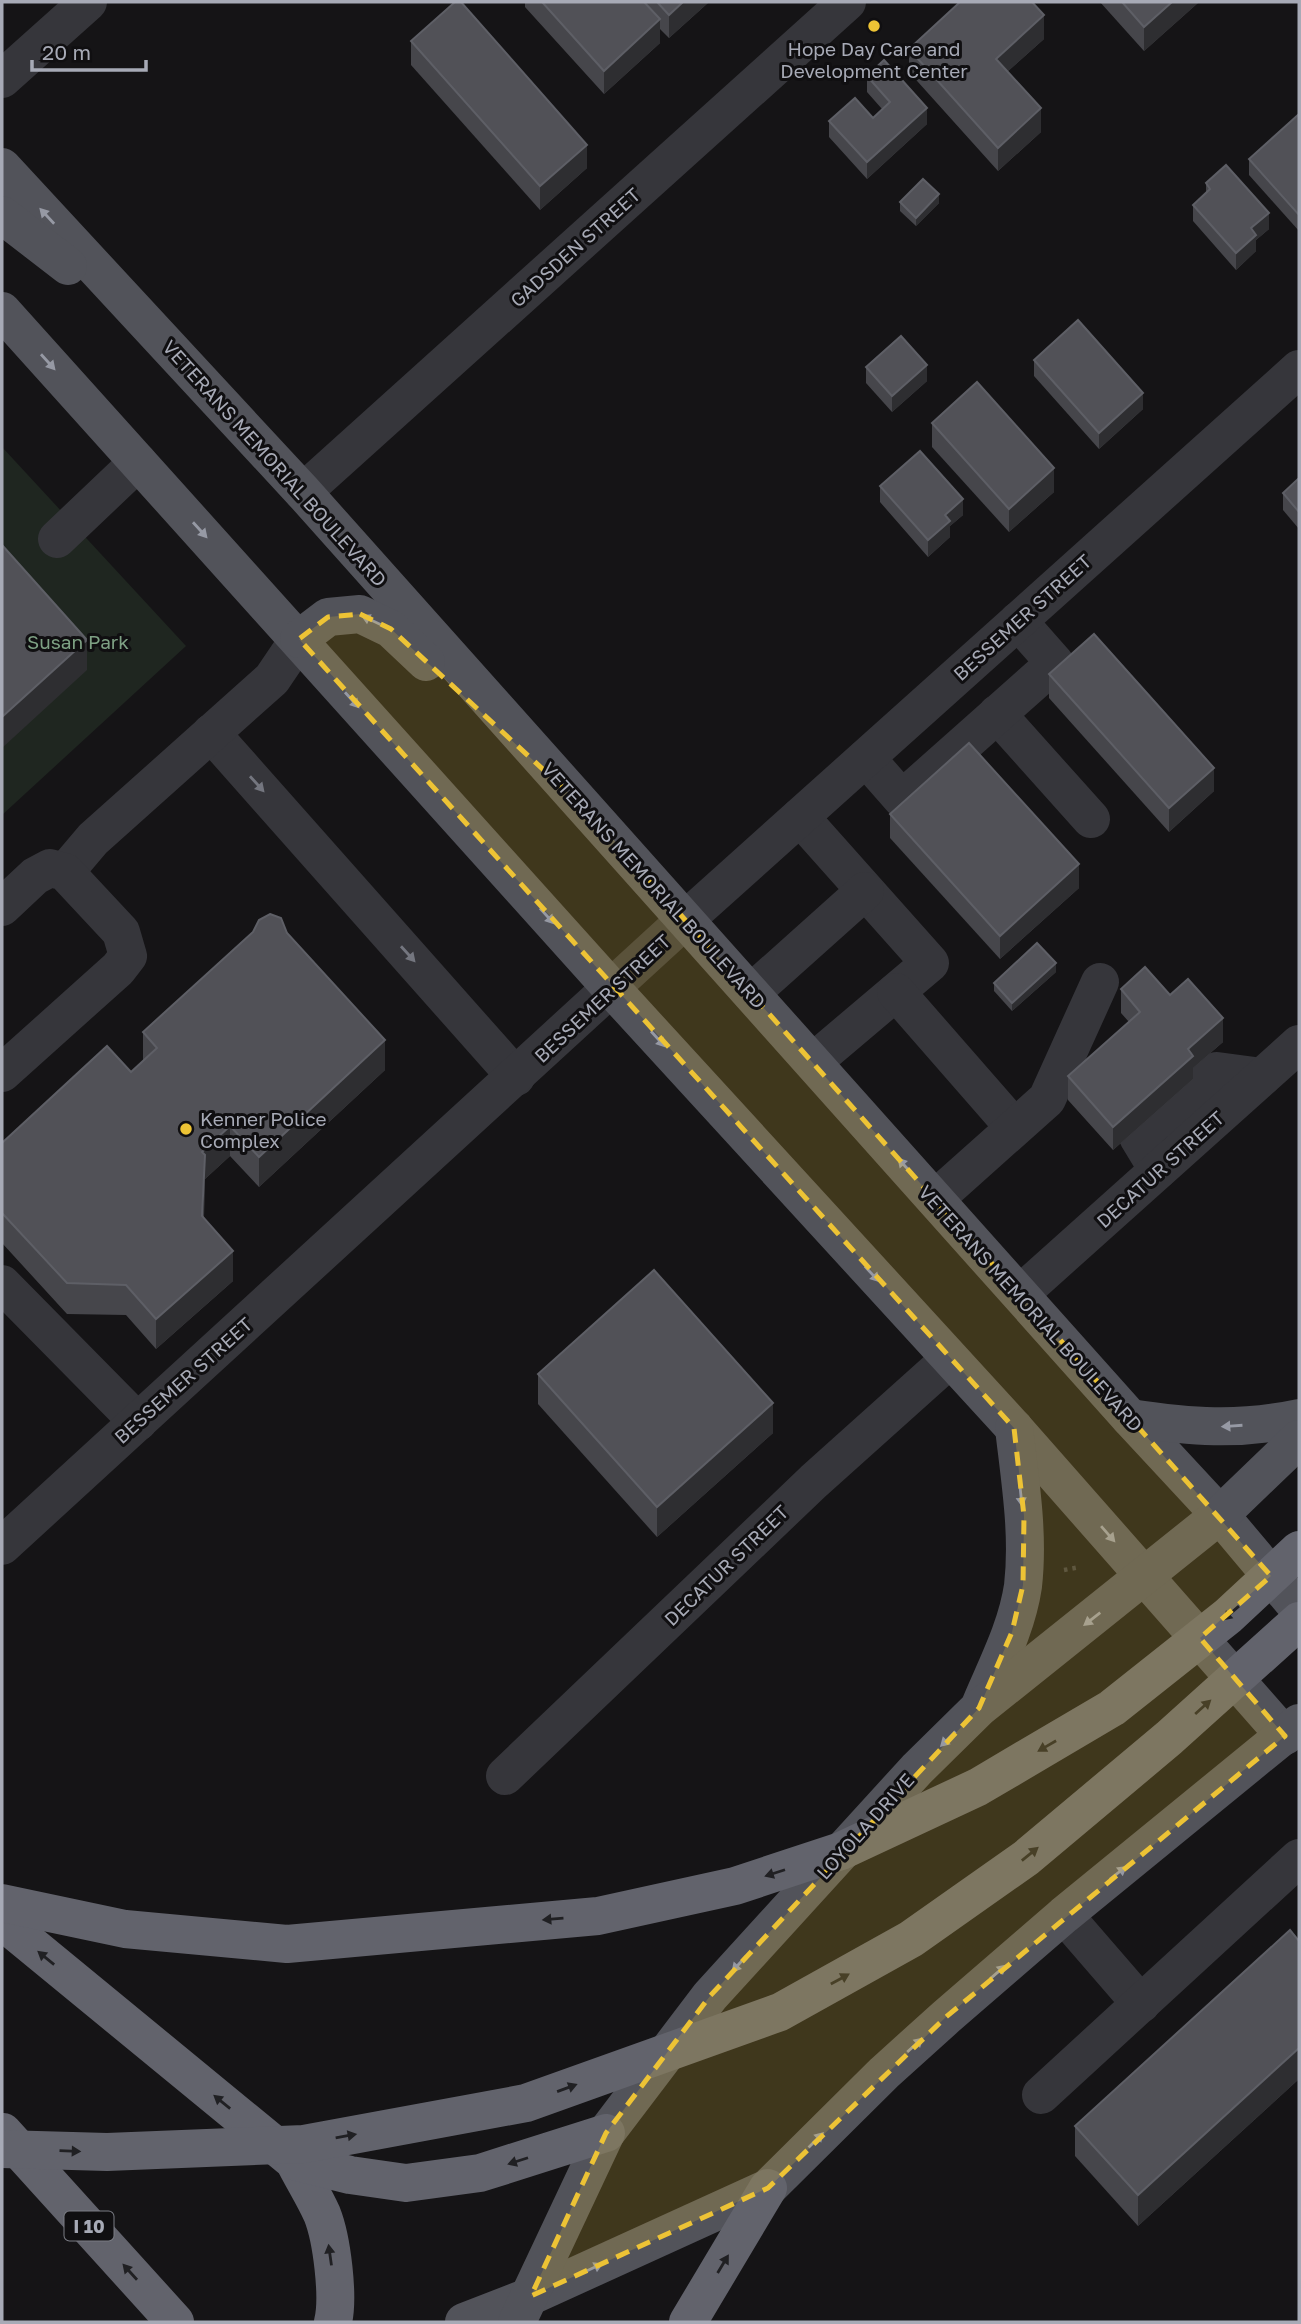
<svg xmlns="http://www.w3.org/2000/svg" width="1301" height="2324" font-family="'Golos Text',sans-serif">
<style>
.green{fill:#1f2620}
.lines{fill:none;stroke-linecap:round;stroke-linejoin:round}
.path{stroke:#3c3d42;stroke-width:4.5;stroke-dasharray:3.5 5;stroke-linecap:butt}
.minor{stroke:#36363b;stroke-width:38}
.major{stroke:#52535a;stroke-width:38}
.highway{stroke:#62636c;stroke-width:38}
.highway-bridge{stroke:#62636c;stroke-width:38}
.wall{fill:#46464b}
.shaded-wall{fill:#2e2e31}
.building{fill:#515157;stroke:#5e5f66;stroke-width:2}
.oneway{fill:#9699a4}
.oneway2{fill:#74767f}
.oneway3{fill:#202023}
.marked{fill:#edc335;fill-opacity:0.2;stroke:#edc335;stroke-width:5;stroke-dasharray:14 9;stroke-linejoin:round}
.poi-dot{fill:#edc335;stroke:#100f11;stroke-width:2.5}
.labels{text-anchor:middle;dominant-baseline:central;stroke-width:6;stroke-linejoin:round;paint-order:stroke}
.shield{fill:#100f11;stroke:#7a7c84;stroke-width:2}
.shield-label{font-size:18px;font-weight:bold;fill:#a7aab6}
.poi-label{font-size:19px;fill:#a7aab6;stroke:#100f11}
.street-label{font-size:19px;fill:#a7aab6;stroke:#100f11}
.park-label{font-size:19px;fill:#7ea184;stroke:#100f11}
</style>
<rect width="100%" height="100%" fill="#151416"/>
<!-- green -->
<path class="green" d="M2 447 186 646 2 815Z"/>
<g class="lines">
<!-- path -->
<path class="path" d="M1064 1570 1080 1567"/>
<!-- minor -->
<g class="minor">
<path d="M2 79 88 2"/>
<path d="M303 492 847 2"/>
<path d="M57 539 138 462"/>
<path d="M997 714 1091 819"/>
<path d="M211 733 516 1077"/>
<path d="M866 758 902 799 1055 663 1018 621"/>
<path d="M800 817 930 963 813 1062"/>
<path d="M65 872 93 839 272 679 299 639"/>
<path d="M2 907 35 876 50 868 65 872 121 932 128 956 118 969 2 1073"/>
<path d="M896 992 1013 1126"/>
<path d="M751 993 865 891"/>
<path d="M1158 1170 1138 1137 1217 1071 1262 1077"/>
<path d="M935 1199 1047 1099 1100 982"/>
<path d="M2 1284 138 1422"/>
<path d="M1020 1294 1299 1044"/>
<path d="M2 1546 685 920 1299 369"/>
<path d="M505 1776 814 1481 950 1359"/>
<path d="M1064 1915 1141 2004"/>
<path d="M1041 2095 1299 1858"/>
</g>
<!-- major -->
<g class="major">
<path d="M2 167 303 492 1130 1418 1220 1515 1299 1609"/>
<path d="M2 215 68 266"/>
<path d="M2 311 612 989 1014 1428 1285 1736"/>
<path d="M299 639 328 617 360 614 391 629 426 662"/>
<path d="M1130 1418C1191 1427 1237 1431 1299 1418"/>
<path d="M981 1703C997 1665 1017 1627 1023 1586 1029 1534 1020 1480 1014 1428"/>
<path d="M464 2322 531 2296 768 2188 884 2073 946 2017 1064 1915 1299 1723"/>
<path d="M517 2322 606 2133 710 1996 917 1769 979 1708 1220 1515 1299 1439"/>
</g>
<!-- highway -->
<g class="highway">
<path d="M2 1921 294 2161C303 2179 314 2196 322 2214 332 2239 339 2297 333 2322"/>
<path d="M3 2132 175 2322"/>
<path d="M294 2161 350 2175 406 2183 480 2173 606 2133"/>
<path d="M688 2322 768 2188"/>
</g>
<!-- highway-bridge -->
<g class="highway-bridge">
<path d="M2 1903 125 1929 287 1944 598 1916 735 1886 841 1851 978 1787 1112 1708 1228 1616 1299 1550"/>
<path d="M2 2149 107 2152 304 2144 526 2103 780 2012 911 1939 1026 1858 1169 1738 1299 1621"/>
</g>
</g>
<!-- wall -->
<g class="wall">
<path d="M525 2H709L669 38 660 29V43L604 94 525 7Z"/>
<path d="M1100 2H1199L1144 51Z"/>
<path d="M1044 39 1007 72 1041 132 998 171 909 72V49Z"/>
<path d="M411 41 587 168 540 210 411 65Z"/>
<path d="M867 76 927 124 867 179 829 137V121L873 118 882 109 867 92Z"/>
<path d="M1299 114V231L1249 175V159Z"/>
<path d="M1206 183 1269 229 1256 240V251L1236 270 1193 221V205L1206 193Z"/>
<path d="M900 202 939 203 916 226 900 211Z"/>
<path d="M1034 360 1143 409 1099 449 1034 376Z"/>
<path d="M866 367 927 381 892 412 866 383Z"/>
<path d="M932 423 1054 492 1009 532 932 447Z"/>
<path d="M1299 478V529L1283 510V493Z"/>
<path d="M880 486 963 515 950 526V537L928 557 880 502Z"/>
<path d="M1049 674 1214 791 1169 832 1049 698Z"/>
<path d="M890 814 1079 888 1000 959 890 838Z"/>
<path d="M287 933 385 1070 259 1187 230 1156 205 1179 204 1217 233 1281 156 1349 126 1315 67 1314 2 1243V1143L131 1072 143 1061V1032Z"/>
<path d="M1056 972 1012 1011 994 991V983Z"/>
<path d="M1121 989 1170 995 1223 1042 1193 1068V1079L1113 1150 1068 1100V1076L1129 1022 1121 1013Z"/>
<path d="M538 1374 773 1433 657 1537 538 1404Z"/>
<path d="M1299 1941V2079L1138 2226 1075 2156V2126Z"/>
</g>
<!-- shaded-wall -->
<g class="shaded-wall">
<path d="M683 2H709L669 38V15Z"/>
<path d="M1172 2H1199L1144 51V27Z"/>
<path d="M1044 15V39L996 82V59Z"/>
<path d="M660 19V43L604 94V71Z"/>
<path d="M927 108V124L867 179V162Z"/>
<path d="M1041 108V132L998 171V148Z"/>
<path d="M587 145V168L540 210V186Z"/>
<path d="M939 194V203L916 226V218Z"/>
<path d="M1269 213V229L1256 240V251L1236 270V253L1251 228Z"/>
<path d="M927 365V381L892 412V396Z"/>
<path d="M1143 393V409L1099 449V433Z"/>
<path d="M1054 468V492L1009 532V509Z"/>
<path d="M963 499V515L950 526V537L928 557V540L945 515Z"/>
<path d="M87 640V670L2 748V717Z"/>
<path d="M1214 768V791L1169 832V808Z"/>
<path d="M1079 864V888L1000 959V936Z"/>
<path d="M1056 963V972L1012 1011V1003Z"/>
<path d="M1223 1018V1042L1193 1068V1079L1113 1150V1127L1188 1049Z"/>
<path d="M385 1040V1070L259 1187V1157Z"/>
<path d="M230 1126V1156L205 1179 202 1246V1152Z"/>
<path d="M233 1251V1281L156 1349V1319Z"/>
<path d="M773 1403V1433L657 1537V1507Z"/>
<path d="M1299 2048V2079L1138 2226V2195Z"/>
</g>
<!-- building -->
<g class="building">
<path d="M455 2H461L587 145 540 186 411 41Z"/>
<path d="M542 2H644L660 19 604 71Z"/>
<path d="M657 2H683L669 15Z"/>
<path d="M960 2H1032L1044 15 996 59 1041 108 998 148 909 49Z"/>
<path d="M1122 2H1172L1144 27Z"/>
<path d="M884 60 927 108 867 162 829 121 855 98 873 118 890 102 867 76Z"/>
<path d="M1299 114V215L1249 159Z"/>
<path d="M1226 165 1269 213 1251 228 1256 235 1236 253 1193 205 1210 189 1206 183Z"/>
<path d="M923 179 939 194 916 218 900 202Z"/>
<path d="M1078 320 1143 393 1099 433 1034 360Z"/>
<path d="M901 336 927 365 892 396 866 367Z"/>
<path d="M977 382 1054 468 1009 509 932 423Z"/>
<path d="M920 451 963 499 945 515 950 521 928 540 880 486Z"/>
<path d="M1299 478V512L1283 493Z"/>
<path d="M2 545 87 640 2 717Z"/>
<path d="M1094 634 1214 768 1169 808 1049 674Z"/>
<path d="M969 743 1079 864 1000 936 890 814Z"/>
<path d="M270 914 281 918 287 933 385 1040 259 1157 230 1126 202 1152 205 1155 202 1216 233 1251 156 1319 126 1285 67 1283 2 1213V1143L107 1046 131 1072 157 1048 143 1032 253 932 259 920Z"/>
<path d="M1037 943 1056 963 1012 1003 994 983Z"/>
<path d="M1145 967 1170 995 1188 979 1223 1018 1188 1049 1193 1056 1113 1127 1068 1076 1140 1012 1121 989Z"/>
<path d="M654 1270 773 1403 657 1507 538 1374Z"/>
<path d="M1290 1930 1299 1941V2048L1138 2195 1075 2126Z"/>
</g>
<!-- one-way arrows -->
<defs><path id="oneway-solid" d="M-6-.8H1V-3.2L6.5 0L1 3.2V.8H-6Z" transform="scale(1.75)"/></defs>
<g class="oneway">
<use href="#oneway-solid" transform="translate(47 216) rotate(-133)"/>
<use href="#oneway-solid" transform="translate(48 362) rotate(48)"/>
<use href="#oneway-solid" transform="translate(200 530) rotate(48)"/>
<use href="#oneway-solid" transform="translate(371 620) rotate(-155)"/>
<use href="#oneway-solid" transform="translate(352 700) rotate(48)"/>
<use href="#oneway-solid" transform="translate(547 916) rotate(48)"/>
<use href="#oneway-solid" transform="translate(658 1039) rotate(48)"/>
<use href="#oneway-solid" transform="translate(905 1166) rotate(-132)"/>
<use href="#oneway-solid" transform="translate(872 1274) rotate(47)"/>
<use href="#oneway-solid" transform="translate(1232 1426) rotate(176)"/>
<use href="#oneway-solid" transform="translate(1021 1496) rotate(84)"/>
<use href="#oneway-solid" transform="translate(1108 1534) rotate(49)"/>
<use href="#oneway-solid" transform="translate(1092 1619) rotate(142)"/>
<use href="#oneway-solid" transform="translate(948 1739) rotate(135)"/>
<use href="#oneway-solid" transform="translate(1118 1873) rotate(-38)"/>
<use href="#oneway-solid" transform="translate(739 1964) rotate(132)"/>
<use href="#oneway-solid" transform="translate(998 1972) rotate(-41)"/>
<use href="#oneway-solid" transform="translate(915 2045) rotate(-42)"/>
<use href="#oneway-solid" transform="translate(816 2140) rotate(-45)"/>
<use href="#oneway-solid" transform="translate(593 2268) rotate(-25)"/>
</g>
<g class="oneway2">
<use href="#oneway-solid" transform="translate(257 784) rotate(48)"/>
<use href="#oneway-solid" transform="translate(408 954) rotate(48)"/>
</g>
<g class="oneway3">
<use href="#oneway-solid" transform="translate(1231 1613) rotate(139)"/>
<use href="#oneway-solid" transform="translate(1203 1707) rotate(-42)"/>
<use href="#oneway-solid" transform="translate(1047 1746) rotate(150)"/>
<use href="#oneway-solid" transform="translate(1030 1854) rotate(-39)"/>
<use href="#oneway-solid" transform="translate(775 1873) rotate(162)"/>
<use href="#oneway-solid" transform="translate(553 1919) rotate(175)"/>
<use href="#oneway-solid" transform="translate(46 1958) rotate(-141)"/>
<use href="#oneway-solid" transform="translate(840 1979) rotate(-29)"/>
<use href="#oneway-solid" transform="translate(567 2088) rotate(-20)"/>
<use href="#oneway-solid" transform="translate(222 2102) rotate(-141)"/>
<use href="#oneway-solid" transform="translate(346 2136) rotate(-10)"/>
<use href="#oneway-solid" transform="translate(70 2151) rotate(2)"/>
<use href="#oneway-solid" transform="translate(518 2161) rotate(162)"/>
<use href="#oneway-solid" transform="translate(330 2255) rotate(-98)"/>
<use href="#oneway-solid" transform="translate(723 2264) rotate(-59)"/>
<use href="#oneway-solid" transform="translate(130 2272) rotate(-132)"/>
</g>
<!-- marked area -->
<path class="marked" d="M360 614 391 629 587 810 1271 1576 1200 1638 1285 1736 946 2017 768 2188 531 2296 606 2133 710 1996 979 1708 1012 1632 1023 1585 1024 1516 1014 1428 299 639 328 617Z"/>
<!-- markers -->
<g class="poi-dot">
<circle cx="874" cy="26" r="7"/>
<circle cx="186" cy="1129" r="7"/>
</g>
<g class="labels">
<!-- shield labels -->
<rect class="shield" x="64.5" y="2211.5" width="49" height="29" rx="5"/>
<g class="shield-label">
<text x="89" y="2226">I 10</text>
</g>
<!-- poi labels -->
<g class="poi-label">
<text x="874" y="48">Hope Day Care and<tspan x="874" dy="22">Development Center</tspan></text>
<text x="200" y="1118" text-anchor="start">Kenner Police<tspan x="200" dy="22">Complex</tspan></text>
</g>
<!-- street labels -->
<g class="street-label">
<text transform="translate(575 247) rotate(-42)">GADSDEN STREET</text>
<text transform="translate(275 463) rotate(48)">VETERANS MEMORIAL BOULEVARD</text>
<text transform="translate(1022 617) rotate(-42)">BESSEMER STREET</text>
<text transform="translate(654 885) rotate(48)">VETERANS MEMORIAL BOULEVARD</text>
<text transform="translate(602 998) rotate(-43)">BESSEMER STREET</text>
<text transform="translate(1160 1169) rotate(-42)">DECATUR STREET</text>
<text transform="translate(1031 1308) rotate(48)">VETERANS MEMORIAL BOULEVARD</text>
<text transform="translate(183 1380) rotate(-42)">BESSEMER STREET</text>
<text transform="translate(726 1565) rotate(-44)">DECATUR STREET</text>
<text transform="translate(865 1826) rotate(-48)">LOYOLA DRIVE</text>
</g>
<!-- park labels -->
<g class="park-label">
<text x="78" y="641">Susan Park</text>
</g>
</g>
<!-- border -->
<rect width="1301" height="2324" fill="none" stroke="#a7aab6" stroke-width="7"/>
<!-- scale -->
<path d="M32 60v10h114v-10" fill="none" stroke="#a7aab6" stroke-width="3.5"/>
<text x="42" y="60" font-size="21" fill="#a7aab6" stroke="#100f11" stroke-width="5" paint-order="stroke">20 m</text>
</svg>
